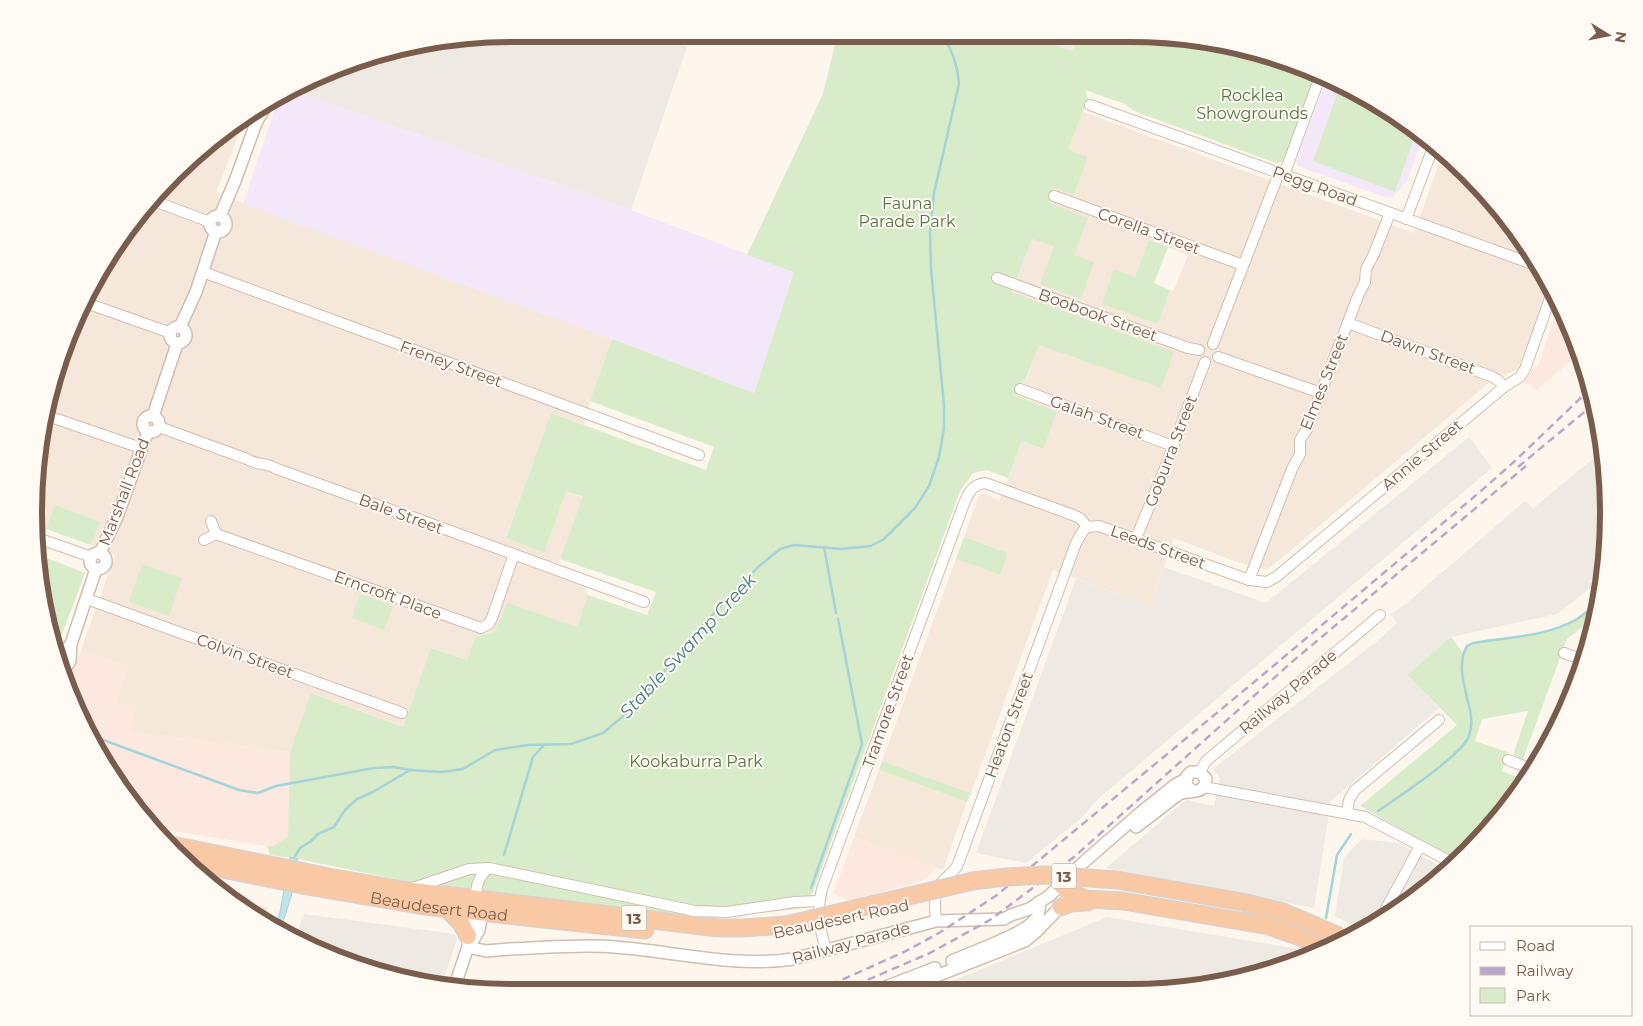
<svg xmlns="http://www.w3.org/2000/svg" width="1643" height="1026" font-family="Montserrat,sans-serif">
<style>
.residential{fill:#f5e8da;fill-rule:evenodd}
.commercial{fill:#fde8e0}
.industrial{fill:#efe9e4}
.education{fill:#f3e8fa}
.green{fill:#d8ecc9}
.water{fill:#bfe3e8;stroke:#a5d3da}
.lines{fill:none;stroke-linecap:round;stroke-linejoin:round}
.stream{stroke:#a5d3da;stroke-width:2.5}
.minor-casing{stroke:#d1beb0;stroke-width:12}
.tertiary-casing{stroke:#d1beb0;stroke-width:14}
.trunk-casing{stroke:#dad1cd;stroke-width:19}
.minor{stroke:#fff;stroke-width:10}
.tertiary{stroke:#fff;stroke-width:11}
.trunk{stroke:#f9c8a4;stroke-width:16}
.rail{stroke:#b9a8c9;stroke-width:2.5;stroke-dasharray:8 5;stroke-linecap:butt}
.trunk-bridge-casing{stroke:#dad1cd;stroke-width:19;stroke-linecap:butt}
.trunk-bridge{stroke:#f9c8a4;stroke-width:16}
.labels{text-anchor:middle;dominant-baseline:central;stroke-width:4;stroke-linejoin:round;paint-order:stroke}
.shield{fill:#fffaf3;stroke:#a28b7f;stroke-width:1}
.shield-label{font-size:15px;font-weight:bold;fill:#7a5c4d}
.park-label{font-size:16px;fill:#537a41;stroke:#fffaf3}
.street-label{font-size:16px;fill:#7a5c4d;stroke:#fffaf3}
.water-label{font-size:18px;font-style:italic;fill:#437c86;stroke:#fffaf3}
.rim{fill:none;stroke:#7a5c4d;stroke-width:6}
</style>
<rect width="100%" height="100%" fill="#fdf6ec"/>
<!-- residential -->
<g class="residential">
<path d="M1083 112 1414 233 1443 153 1491 197 1545 274 1551 286 1518 369 1490 382 1267 570 1234 561 1174 538 1150 606 1053 570 971 793 882 761 956 559 1000 575 1008 553 964 537 979 495 982 493 1000 500 1022 441 1043 449 1016 396 1022 380 1026 381 1039 344 1080 360 1174 352 1012 293 1032 239 1074 255 1048 203 1054 188 1074 195 1088 157 1068 149ZM1149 240 1188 255 1174 290H1170L1158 324 1114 270 1135 277Z"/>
<path d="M246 116 216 193 612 339 590 401 584 425 551 413 506 537 544 553 566 491 583 498 554 574 585 587 588 595 577 627 495 631 475 638 467 660 431 648 403 727 312 693 290 752 129 731 116 701 128 666 81 650 115 555 91 545 100 522 55 505 46 529 39 526 35 482 59 359 133 221Z"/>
<path d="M879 770 967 802 943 870 854 837Z"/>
</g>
<!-- commercial -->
<g class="commercial">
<path d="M1559 304 1581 352 1537 390 1525 382 1533 368 1538 366Z"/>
<path d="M81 650 128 666 116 701 137 708 130 731 290 752 288 836 274 847 161 829 114 779 70 681Z"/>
<path d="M854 837 937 867 925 880 851 901 833 894Z"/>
</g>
<!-- industrial -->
<g class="industrial">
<path d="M513 34 662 35 687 47 631 210 294 91 359 59Z"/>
<path d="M1029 37H1078L1073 51Z"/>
<path d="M1469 437 1492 468 1100 797 1080 819 1026 863 976 853 1076 579 1150 606 1164 567 1266 603Z"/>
<path d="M1605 449 1608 545 1603 578 1557 614 1451 637 1407 675 1439 708 1331 801 1314 908 1106 868 1186 800 1214 806 1220 778 1213 769 1376 642 1397 623 1390 614 1403 606 1525 501 1533 508Z"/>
<path d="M1362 839 1398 843 1448 871 1369 928 1363 931 1335 916 1344 858Z"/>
<path d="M232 899 268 907 263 917Z"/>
<path d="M304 914 448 933 455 935 457 940 441 986 330 956 296 936Z"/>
<path d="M1107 917 1311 951 1312 954 1284 967 1162 991 931 990Z"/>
</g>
<!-- education -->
<g class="education">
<path d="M1327 78 1424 135 1407 181 1392 198H1387L1298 166 1296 161Z"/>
<path d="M294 91 631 210 794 272 754 393 612 339 243 204 278 99Z"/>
</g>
<!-- green -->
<g class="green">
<path d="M837 36 1029 37 1073 51 1078 37 1192 38 1317 72 1285 157 1281 162 1276 163 1134 111 1125 104 1085 90 1088 100 1068 149 1088 157 1074 195 1054 188 1049 203 1088 218 1074 255 1094 262 1081 299 1040 284 1054 247 1032 239 1012 292 1174 352 1161 388 1039 345 1025 381 1022 380 1016 396 1057 412 1043 449 1022 441 1008 478 987 470 973 473 960 491 807 908 707 918 405 881 298 859 270 855 267 846H274L288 836 290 752 311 693 403 727 431 648 467 660 475 638 495 631 507 603 577 627 588 595 647 615 656 592 560 559 583 497 566 491 544 553 506 538 551 413 706 470 714 447 590 401 612 339 754 393 794 272 747 255 823 94Z"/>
<path d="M1340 86 1417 130 1395 192 1313 161Z"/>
<path d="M1149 240 1168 247 1154 283 1170 290 1158 324 1102 304 1114 269 1135 277Z"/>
<path d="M55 505 100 522 91 545 46 529Z"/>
<path d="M964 537 1008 553 1000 575 956 559Z"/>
<path d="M42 556 85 573 56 650 50 637Z"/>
<path d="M142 564 182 578 169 616 129 602Z"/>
<path d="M360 594 393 606 384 630 352 618Z"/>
<path d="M1599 602 1597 615 1567 639 1523 759 1513 755 1528 711 1482 719 1475 741 1507 752 1502 771 1515 776 1502 813 1458 861 1360 806 1457 725 1407 675 1451 637 1463 653 1467 646 1473 643C1508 637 1546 637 1577 619 1585 614 1592 607 1599 602Z"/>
<path d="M882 761 971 793 967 802 879 770Z"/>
</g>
<!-- water -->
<path class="water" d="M290 857 298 859 291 897 281 928 276 925 280 912Z"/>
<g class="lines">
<!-- stream -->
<g class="stream">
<path d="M824 547 836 613"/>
<path d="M95 737 239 790 258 793 276 786 374 768 394 767 410 770"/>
<path d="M1378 811C1398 797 1461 756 1469 736 1473 725 1471 712 1468 702 1464 684 1457 663 1467 646L1473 643C1508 637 1546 637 1577 619 1585 614 1592 607 1599 602"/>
<path d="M504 855 533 757 544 745"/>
<path d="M295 856 300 848 310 842 318 834 334 827 345 810 357 799 373 792 410 770 442 772 463 769 495 750 528 745 571 744 603 733 633 708 715 612 757 568 780 549 794 545 841 549 871 546 884 539 915 508 929 486 939 457 944 428V405L931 269 930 231 934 193 959 84C958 66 952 52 944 36"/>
<path d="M811 888 862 744 838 619"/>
<path d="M1326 918 1337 855 1351 834"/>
</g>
<defs>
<g id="minor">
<path d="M1090 105 1541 267"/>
<path d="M1284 175 1321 74"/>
<path d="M1054 196 1243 265"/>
<path d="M154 201 210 222"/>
<path d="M1406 219 1434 145"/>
<path d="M203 272 699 455"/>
<path d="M997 278 1188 348 1199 350"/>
<path d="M89 304 171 333"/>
<path d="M1348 323 1493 377 1499 381 1504 387"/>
<path d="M1213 344 1279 173"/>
<path d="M1218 357 1321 393"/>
<path d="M1020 389 1173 446"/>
<path d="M48 416 141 448"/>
<path d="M159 427 247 459C260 467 264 461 277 469L394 511C405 519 411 514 423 521L644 602"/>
<path d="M216 534 481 628 489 624 492 618 514 554"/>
<path d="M1136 538 1162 476 1205 362"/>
<path d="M40 539 92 557"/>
<path d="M204 540 216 534 211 521"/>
<path d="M1249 580 1292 469 1300 454V440L1307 429 1358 296 1365 282 1366 269 1373 256 1390 213"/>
<path d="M87 599 402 713"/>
<path d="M1564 653 1584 660"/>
<path d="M1508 760 1532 769"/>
<path d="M1200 772 1206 761 1380 615"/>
<path d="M1204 787 1365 817 1455 864"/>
<path d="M1347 813 1349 800 1354 791 1439 720"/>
<path d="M413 888 469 869 489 868 695 911 727 912 795 902 818 901"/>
<path d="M476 898C476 885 478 877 489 868"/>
<path d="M1380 920 1420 846"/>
<path d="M936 921C935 907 932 890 945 879 950 874 955 871 958 864L1076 543 1083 531 1087 527"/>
<path d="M826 950C820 930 816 910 822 889L962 509C967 496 970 485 985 483L1073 515 1080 518 1087 527 1099 526 1249 580 1267 582 1276 577 1504 387 1520 377 1525 369 1553 290"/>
</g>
<g id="tertiary">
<path d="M220 216 235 181 256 123 266 105"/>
<circle cx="218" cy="224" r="8"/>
<circle cx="178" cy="335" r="8"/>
<path d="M180 327 196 292 216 231"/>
<circle cx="151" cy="424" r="8"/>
<path d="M153 416 177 344"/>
<circle cx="98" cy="561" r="8"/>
<path d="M100 553 117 517 148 431"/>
<path d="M60 659 62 654 71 644"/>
<path d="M65 669 70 661 71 644 96 569"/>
<path d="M1136 827 1179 794C1190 789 1205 796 1206 779L1200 772H1191L1187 776 1186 785 1191 790"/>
<path d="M471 944 479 930 483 908"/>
<path d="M468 947 486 951 510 949C544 948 579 944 614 947 673 951 734 968 793 959L936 921 1004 919 1011 915 1029 909 1049 896 1085 861 1139 814 1175 785 1186 779"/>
<path d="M952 961C972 952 1021 935 1034 921 1039 916 1040 909 1039 902"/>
<path d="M454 988 468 947V938L474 918 475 906"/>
<path d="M878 990 935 968"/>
<path d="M901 990 1025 941 1036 932 1065 902"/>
</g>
<g id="trunk">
<path d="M177 846 329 877 403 890 718 928H743L786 925"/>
<path id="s1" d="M193 863 307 886 424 906 645 930"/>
<path d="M1061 885 1076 895 1086 899 1123 901 1269 926 1300 937 1324 949"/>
<path d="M1061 907 1071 903 1088 902"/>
<path d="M448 910 461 923 468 936"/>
</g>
</defs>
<!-- minor casing -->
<use href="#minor" class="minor-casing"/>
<!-- tertiary casing -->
<use href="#tertiary" class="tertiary-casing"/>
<!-- trunk casing -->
<use href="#trunk" class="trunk-casing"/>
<!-- minor -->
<use href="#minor" class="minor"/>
<!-- tertiary -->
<use href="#tertiary" class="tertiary"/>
<!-- trunk -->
<use href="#trunk" class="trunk"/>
<!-- rail -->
<g class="rail">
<path d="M1518 467 1594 404"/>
<path d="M819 990 904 952 939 933 997 895 1259 678 1481 491 1516 460 1591 388"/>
<path d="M844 990 930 953 990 920 1074 857 1293 661 1526 466"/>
</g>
<defs>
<path id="trunk-bridge" d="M786 925 973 881 1006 877 1045 875 1117 880 1242 902 1283 912 1339 936"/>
</defs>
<!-- trunk-bridge casing -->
<use href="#trunk-bridge" class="trunk-bridge-casing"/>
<!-- trunk-bridge -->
<use href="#trunk-bridge" class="trunk-bridge"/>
</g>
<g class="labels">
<!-- shield labels -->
<g class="shield">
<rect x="1051.5" y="863.5" width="25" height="25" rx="4"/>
<rect x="621.5" y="905.5" width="25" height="25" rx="4"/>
</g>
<g class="shield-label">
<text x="1064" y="876">13</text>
<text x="634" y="918">13</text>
</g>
<!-- park labels -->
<g class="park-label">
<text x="1252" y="95">Rocklea<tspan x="1252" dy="18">Showgrounds</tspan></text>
<text x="907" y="203">Fauna<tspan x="907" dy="18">Parade Park</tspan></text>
<text x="696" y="761">Kookaburra Park</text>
</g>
<!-- street labels -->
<g class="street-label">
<text transform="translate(1315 186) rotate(20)">Pegg Road</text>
<text transform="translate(1149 231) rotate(20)">Corella Street</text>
<text transform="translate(1098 315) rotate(20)">Boobook Street</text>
<text transform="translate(1428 352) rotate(20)">Dawn Street</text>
<text transform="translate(451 364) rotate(20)">Freney Street</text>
<text transform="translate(1324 382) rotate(-68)">Elmes Street</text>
<text transform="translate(1097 417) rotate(20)">Galah Street</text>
<text transform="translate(1171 451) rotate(-69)">Goburra Street</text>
<text transform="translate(1422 455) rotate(-40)">Annie Street</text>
<text transform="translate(124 492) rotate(-69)">Marshall Road</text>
<text transform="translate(401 514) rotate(20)">Bale Street</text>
<text transform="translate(1158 547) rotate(20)">Leeds Street</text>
<text transform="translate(388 595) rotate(20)">Erncroft Place</text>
<text transform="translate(245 656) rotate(20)">Colvin Street</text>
<text transform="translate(1288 692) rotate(-40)">Railway Parade</text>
<text transform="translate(888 711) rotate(-70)">Tramore Street</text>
<text transform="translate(1009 725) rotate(-70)">Heaton Street</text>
<text stroke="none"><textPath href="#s1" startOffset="250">Beaudesert Road</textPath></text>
<text transform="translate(841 919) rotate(-12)">Beaudesert Road</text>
<text transform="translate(851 943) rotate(-15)">Railway Parade</text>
</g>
<!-- water labels -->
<g class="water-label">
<text transform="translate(688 646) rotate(-47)">Stable Swamp Creek</text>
</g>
</g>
<!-- crop -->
<path d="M0 0H1643V1026H0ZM512 42H1130A470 470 0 0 1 1600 512V514A470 470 0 0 1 1130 984H512A470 470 0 0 1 42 514V512A470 470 0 0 1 512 42Z" fill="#fffaf3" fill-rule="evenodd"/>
<path class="rim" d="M512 42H1130A470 470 0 0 1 1600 512V514A470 470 0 0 1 1130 984H512A470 470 0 0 1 42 514V512A470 470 0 0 1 512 42Z"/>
<!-- legend -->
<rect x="1470" y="926" width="162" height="90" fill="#fffaf3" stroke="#cabbb1"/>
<rect x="1480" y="942" width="25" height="8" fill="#ffffff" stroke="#cabbb1"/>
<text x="1516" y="951" font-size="15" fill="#7a5c4d">Road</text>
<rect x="1480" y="967" width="25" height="8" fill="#b9a8c9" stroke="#cabbb1"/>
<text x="1516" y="976" font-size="15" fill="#7a5c4d">Railway</text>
<rect x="1480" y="988" width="25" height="15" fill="#d8ecc9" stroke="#cabbb1"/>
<text x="1516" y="1001" font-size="15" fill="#7a5c4d">Park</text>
<!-- north arrow -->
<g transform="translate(1608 35) rotate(100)" stroke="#fffaf3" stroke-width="4" paint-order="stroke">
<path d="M0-4L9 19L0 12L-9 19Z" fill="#7a5c4d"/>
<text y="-8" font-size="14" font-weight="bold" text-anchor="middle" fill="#7a5c4d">N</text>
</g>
</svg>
